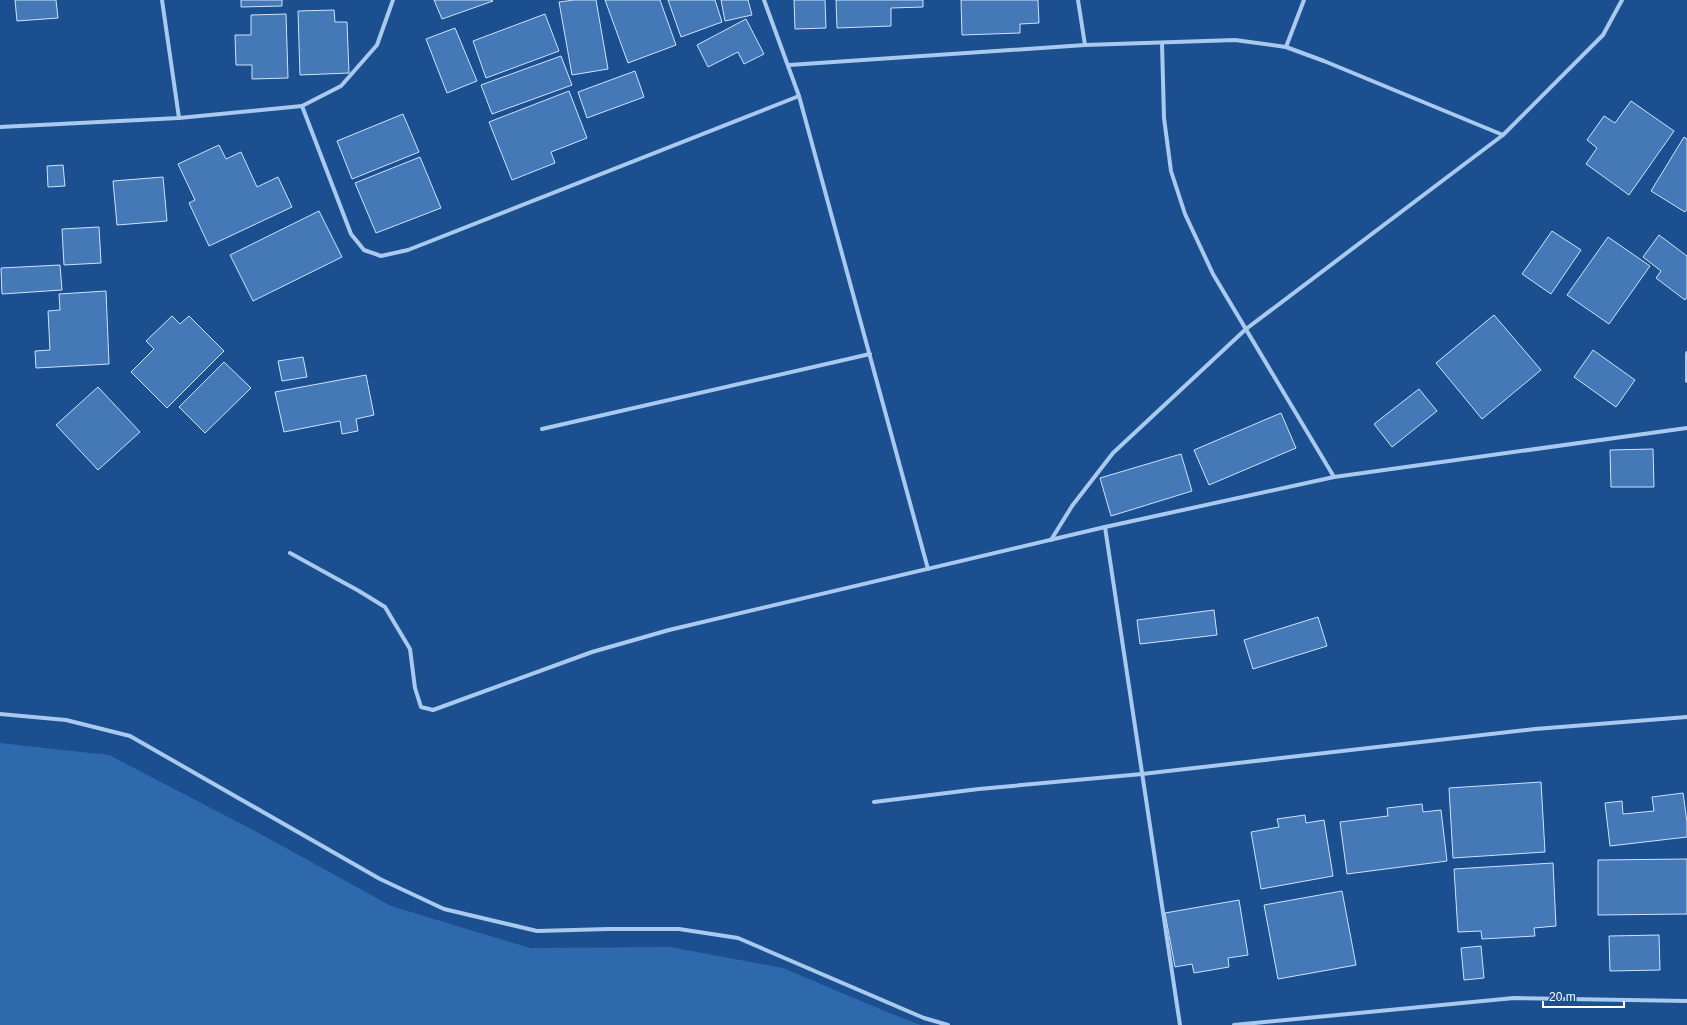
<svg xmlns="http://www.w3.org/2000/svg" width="1687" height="1025" font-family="Arial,sans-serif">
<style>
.green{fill:#2e69ad}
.building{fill:#4478b7;stroke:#cfe3fa}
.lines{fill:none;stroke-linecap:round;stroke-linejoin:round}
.street{stroke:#a9c9ee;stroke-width:4}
</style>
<rect width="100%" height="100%" fill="#1b4f8f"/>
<!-- green -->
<path class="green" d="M0 743 109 755 255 831 391 906 530 948 670 947 783 968 887 1012 921 1025H0Z"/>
<!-- building -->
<g class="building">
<path d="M15 0H56L58 18 17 21Z"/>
<path d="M241 0H282V6L241 7Z"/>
<path d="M434 0H492L493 1 442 19Z"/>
<path d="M574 0H596L608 69 572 75 559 2Z"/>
<path d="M605 0H660L676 45 628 63Z"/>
<path d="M668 0H715L722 22 681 37Z"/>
<path d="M721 0H748L752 15 725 21Z"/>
<path d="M794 0H825L826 28 795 29Z"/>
<path d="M836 0H923V7L891 8V26L837 28Z"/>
<path d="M961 0H1038L1039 23 1020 24V33L962 35Z"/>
<path d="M334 10 335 22H347L349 73 300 75 298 11Z"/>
<path d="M286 14 288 78 252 79V65H236L235 35H251V15Z"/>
<path d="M545 14 559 51 486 78 473 41Z"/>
<path d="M746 19 764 54 744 64 738 52 708 67 697 45Z"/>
<path d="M455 28 477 81 447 93 426 39Z"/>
<path d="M561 56 572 85 492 114 481 85Z"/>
<path d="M635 71 644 97 587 118 578 92Z"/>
<path d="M569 91 587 138 551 152 555 163 512 180 489 122Z"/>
<path d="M1631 101 1674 131 1629 195 1586 164 1597 148 1587 140 1604 116 1615 123Z"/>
<path d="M403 114 419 152 352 179 337 141Z"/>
<path d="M1684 137 1687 139V209L1685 212 1651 191Z"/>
<path d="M219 145 226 159 241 152 257 187 278 177 292 207 209 246 189 203 195 200 178 164Z"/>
<path d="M420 157 441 208 376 233 355 183Z"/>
<path d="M63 165 65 186 48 187 47 166Z"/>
<path d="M163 177 167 221 117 225 113 181Z"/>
<path d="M319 211 342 257 253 301 230 255Z"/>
<path d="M99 227 101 263 64 265 62 229Z"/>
<path d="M1552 231 1581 250 1551 294 1522 274Z"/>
<path d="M1659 235 1687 256V297L1685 300 1656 278 1661 271 1643 257Z"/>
<path d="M1608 237 1650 266 1609 324 1567 295Z"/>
<path d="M60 265 62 290 2 294 1 268Z"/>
<path d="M106 291 109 364 36 368 35 351 50 350 48 311 60 310 59 294Z"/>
<path d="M1494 315 1541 370 1482 419 1436 363Z"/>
<path d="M172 316 180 324 189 316 224 351 167 408 131 372 154 349 146 341Z"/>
<path d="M1593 350 1635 380 1616 407 1574 377Z"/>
<path d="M303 357 307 377 282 381 278 361Z"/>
<path d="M224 362 251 388 205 433 179 407Z"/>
<path d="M366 375 374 415 356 419 358 431 342 434 340 421 284 432 275 392Z"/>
<path d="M98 387 140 432 98 470 56 425Z"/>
<path d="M1419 389 1437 411 1392 447 1374 424Z"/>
<path d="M1281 413 1296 448 1209 485 1194 450Z"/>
<path d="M1653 449 1654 487H1611L1610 450Z"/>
<path d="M1181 454 1192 491 1111 516 1100 478Z"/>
<path d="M1214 610 1217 635 1140 644 1137 620Z"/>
<path d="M1318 617 1327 646 1253 669 1244 640Z"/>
<path d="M1541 782 1545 852 1453 858 1449 788Z"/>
<path d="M1683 793 1687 822V837L1610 846 1605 803 1622 801 1623 814 1654 811 1652 797Z"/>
<path d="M1422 804 1423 812 1441 810 1447 861 1347 874 1340 822 1388 816 1387 808Z"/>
<path d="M1305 815 1306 823 1324 820 1333 876 1261 889 1251 832 1279 827 1277 819Z"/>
<path d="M1687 859V914L1598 915V860Z"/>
<path d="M1553 863 1556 926 1534 928 1535 936 1482 939 1481 931 1458 932 1454 869Z"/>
<path d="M1342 891 1356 965 1278 979 1264 905Z"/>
<path d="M1239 900 1248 955 1228 958 1229 967 1194 973 1192 964 1175 967 1165 913Z"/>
<path d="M1659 935 1660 970 1610 971 1609 936Z"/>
<path d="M1481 946 1484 978 1464 980 1461 948Z"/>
</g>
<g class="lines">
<!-- street -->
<g class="street">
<path d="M162 0 179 118"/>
<path d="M764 0 799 96 928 569"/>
<path d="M1078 0 1085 45"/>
<path d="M1162 43 1164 118 1171 171 1185 214 1213 274 1334 477"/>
<path d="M1286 47 1304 0"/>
<path d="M789 65 1085 45 1235 40 1286 47 1324 61 1503 135"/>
<path d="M302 106 351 234 364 250 381 256 408 250 799 96"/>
<path d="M0 127 179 118 302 106 341 86 377 45 393 0"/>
<path d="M1687 353V381"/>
<path d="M542 429 870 354"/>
<path d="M1105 527 1180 1025"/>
<path d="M1051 540 1072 506 1113 453 1246 329 1503 135 1603 35 1622 0"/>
<path d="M290 553 359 591 385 607 410 649 415 688 421 707 433 710 592 652 669 630 1105 527 1334 477 1687 428"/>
<path d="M0 714 66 720 130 736 380 879 444 909 537 931 609 929H679L738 938 924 1018 948 1025"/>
<path d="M874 802 979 789 1142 774 1535 729 1687 717"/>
<path d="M1234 1025 1514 998 1687 1001"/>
</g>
</g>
<!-- scale -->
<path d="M1543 1001v6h81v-6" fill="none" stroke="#ffffff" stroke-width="2"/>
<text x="1549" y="1001" font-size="12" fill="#ffffff" stroke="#1b4f8f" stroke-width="3" paint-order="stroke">20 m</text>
</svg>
